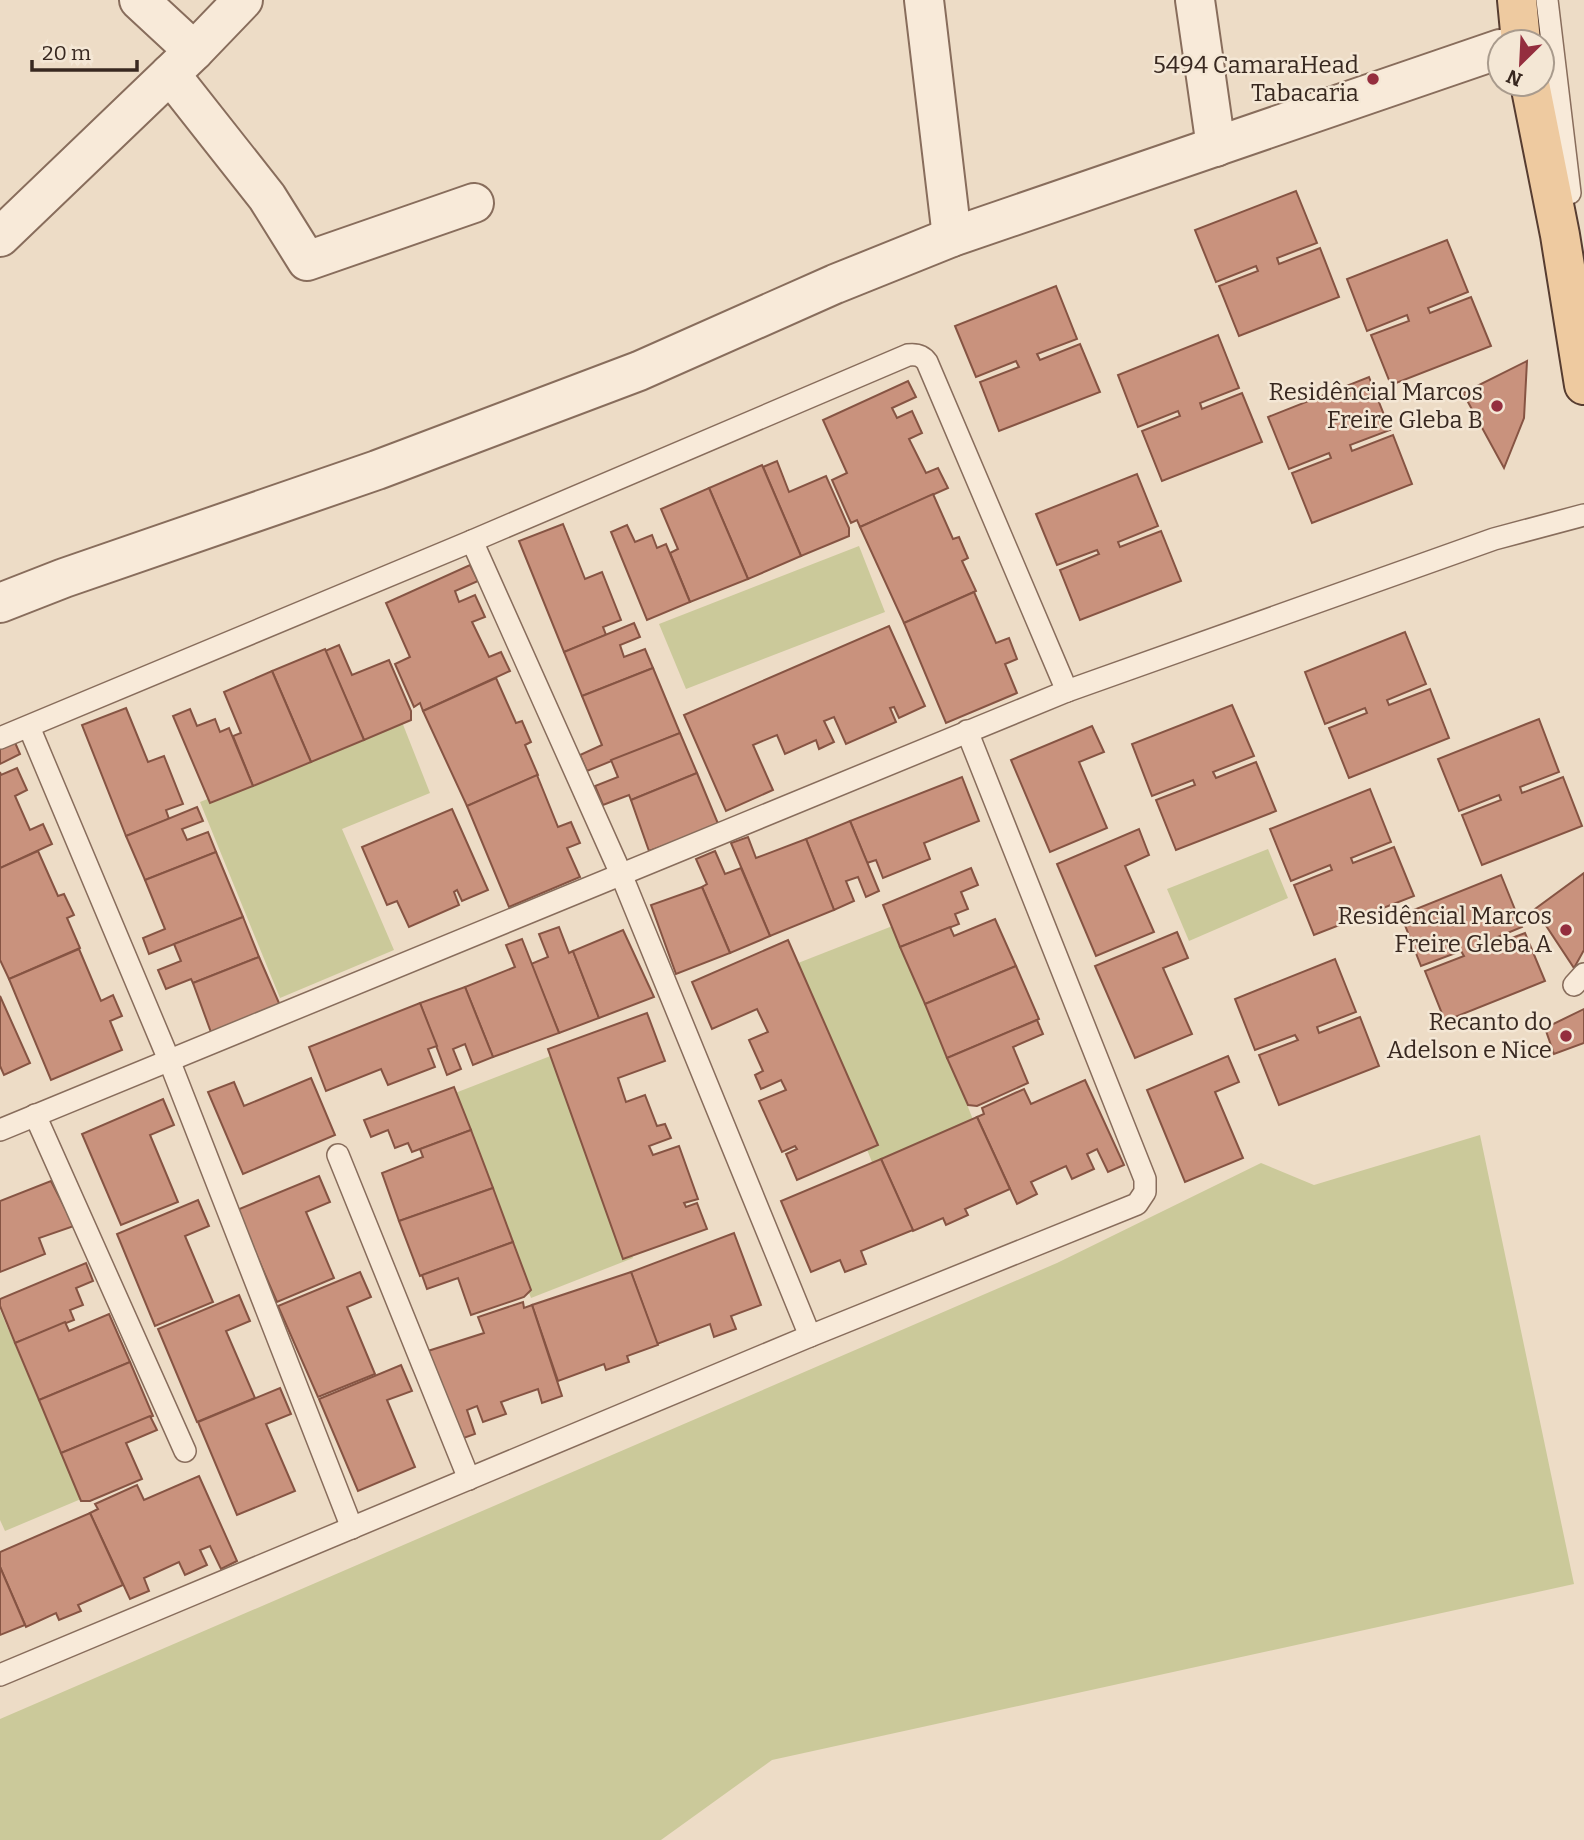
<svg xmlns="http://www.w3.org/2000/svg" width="1584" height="1840" font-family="Bitter,serif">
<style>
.green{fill:#cbc99a}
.building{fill:#c9927d;stroke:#865443;stroke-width:2}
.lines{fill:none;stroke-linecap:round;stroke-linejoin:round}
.service-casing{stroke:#886d5c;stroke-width:24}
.minor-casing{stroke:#886d5c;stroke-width:42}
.primary-casing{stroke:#563c30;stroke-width:42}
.service{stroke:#f8ead9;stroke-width:21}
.minor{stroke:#f8ead9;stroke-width:38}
.primary{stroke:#eecaa0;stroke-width:38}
.poi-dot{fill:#942e3e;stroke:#f4e7d5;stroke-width:2.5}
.labels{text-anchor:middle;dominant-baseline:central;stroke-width:5;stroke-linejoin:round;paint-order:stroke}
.poi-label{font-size:24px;fill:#382820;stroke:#f4e7d5;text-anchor:end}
</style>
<rect width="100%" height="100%" fill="#eddcc6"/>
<!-- green -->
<g class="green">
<path d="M859 546 885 612 686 689 659 624Z"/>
<path d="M402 722 430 793 342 829 394 950 280 998 200 802Z"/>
<path d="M1268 849 1288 898 1189 941 1167 889Z"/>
<path d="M895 925 976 1127 874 1167 793 965Z"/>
<path d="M553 1055 633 1258 531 1298 450 1095Z"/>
<path d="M1480 1135 1574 1584 772 1760 661 1840H0V1719L1057 1263 1261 1163 1314 1185Z"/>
<path d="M0 1310 81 1499 5 1531 0 1520Z"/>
</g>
<!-- building -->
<g class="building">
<path d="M1296 191 1317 243 1277 258 1279 264 1320 248 1339 297 1239 336 1219 286 1258 271 1256 266 1216 282 1195 230Z"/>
<path d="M1447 240 1468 292 1428 308 1430 313 1471 297 1491 346 1391 385 1371 335 1409 321 1407 315 1367 331 1347 279Z"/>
<path d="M1056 286 1077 339 1037 354 1040 360 1080 344 1100 392 999 431 980 382 1019 367 1016 361 976 377 955 326Z"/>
<path d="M1218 335 1239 388 1200 403 1202 409 1242 393 1262 442 1162 481 1142 431 1180 416 1178 411 1138 427 1118 375Z"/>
<path d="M1527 361 1524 418 1504 468 1463 393Z"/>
<path d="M1369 377 1390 430 1350 445 1352 451 1393 435 1412 484 1312 523 1292 473 1331 458 1329 453 1289 469 1268 417Z"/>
<path d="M908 381 916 397 892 408 897 418 912 411 922 433 909 439 926 473 938 468 948 488 860 527 857 520 851 523 832 480 847 473 823 420Z"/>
<path d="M777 461 789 492 826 476 849 528V536L801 556 763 467Z"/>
<path d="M762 465 801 556 748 579 709 488Z"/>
<path d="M1137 474 1158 526 1118 542 1120 547 1161 531 1181 581 1080 620 1060 570 1099 554 1097 550 1057 565 1036 514Z"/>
<path d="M709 488 748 579 690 602 670 553 678 549 661 509Z"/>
<path d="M933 494 953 539 959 537 968 558 962 561 976 591 904 623 860 527Z"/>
<path d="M563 524 585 579 602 572 621 620 603 627 606 635 564 652 519 541Z"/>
<path d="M627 525 635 542 652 535 657 548 666 544 690 602 647 620 611 532Z"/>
<path d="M470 565 478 581 455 591 459 602 475 595 485 617 472 622 489 657 501 652 510 671 423 711 420 703 414 707 395 664 410 657 386 603Z"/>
<path d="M974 592 996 643 1009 638 1017 659 1005 664 1017 693 946 723 904 623Z"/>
<path d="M634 623 640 637 620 645 624 657 645 649 653 668 582 696 564 652Z"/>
<path d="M889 626 925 706 899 718 894 707 890 708 896 722 846 744 834 717 824 721 834 742 819 749 816 740 785 754 777 735 753 745 773 790 726 811 684 715Z"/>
<path d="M1405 632 1426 684 1387 700 1389 705 1430 689 1449 738 1349 778 1329 728 1367 713 1365 708 1325 724 1305 672Z"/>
<path d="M339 645 352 675 389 660 411 711V720L364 740 325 651Z"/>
<path d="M325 649 364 740 311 762 272 671Z"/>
<path d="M653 668 680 733 587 771 580 755 602 745 582 696Z"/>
<path d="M272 671 311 762 253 786 233 736 241 733 224 692Z"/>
<path d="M496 678 516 723 522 721 531 742 525 745 538 775 467 806 423 711Z"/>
<path d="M1232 705 1254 756 1213 772 1216 778 1256 762 1276 811 1176 850 1156 800 1195 785 1193 780 1152 796 1132 744Z"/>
<path d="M126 708 148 762 164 756 183 804 166 810 169 819 126 836 82 725Z"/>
<path d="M190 709 197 726 215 719 220 732 229 728 253 786 210 803 173 716Z"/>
<path d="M1539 719 1559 772 1520 787 1522 793 1563 777 1582 826 1482 865 1462 815 1501 800 1499 795 1459 811 1438 759Z"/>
<path d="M1092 726 1104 752 1079 762 1107 828 1050 852 1011 760Z"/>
<path d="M680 733 697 773 631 800 629 795 603 805 595 786 618 777 611 760Z"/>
<path d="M13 738 20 754 0 764V744Z"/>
<path d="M17 768 27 790 15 796 30 830 43 824 52 844 0 868V772L1 775Z"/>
<path d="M697 773 719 826 649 851 631 800Z"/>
<path d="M537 775 558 827 571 822 580 843 567 848 580 877 509 907 467 806Z"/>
<path d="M962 777 979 821 924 843 930 859 883 878 876 860 867 863 850 821Z"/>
<path d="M1370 789 1391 842 1351 858 1353 863 1394 847 1414 896 1314 935 1294 885 1332 870 1330 865 1291 881 1270 829Z"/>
<path d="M197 807 203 821 182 829 187 840 208 832 216 852 145 880 126 836Z"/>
<path d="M452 809 488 890 462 901 457 890 454 892 459 905 409 927 397 901 387 905 362 847Z"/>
<path d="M850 821 879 891 866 897 858 877 846 881 854 901 834 910 806 839Z"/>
<path d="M1139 829 1149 855 1125 866 1154 932 1096 956 1057 864Z"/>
<path d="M748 837 756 858 806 839 834 910 770 936 731 843Z"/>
<path d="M38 851 58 896 64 894 74 915 67 918 80 948 9 979 0 960V868Z"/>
<path d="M715 851 725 874 741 868 770 936 730 953 702 887 707 884 696 859Z"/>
<path d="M216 852 243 917 149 954 143 938 165 929 145 880Z"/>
<path d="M971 868 978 885 961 892 968 909 955 914 959 924 900 947 883 905Z"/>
<path d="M1584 873V950L1574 968 1535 909Z"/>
<path d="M1501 875 1522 927 1483 943 1485 948 1525 933 1545 981 1445 1021 1425 971 1464 956 1461 951 1421 966 1401 915Z"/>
<path d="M702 887 730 953 676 974 651 905Z"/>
<path d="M243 917 259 957 193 983 191 979 166 989 158 970 181 961 174 944Z"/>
<path d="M995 919 1016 966 925 1004 900 947 950 927 954 936Z"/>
<path d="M559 927 569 953 573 951 599 1018 559 1033 531 964 548 957 539 934Z"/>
<path d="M623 930 654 997 599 1018 573 951Z"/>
<path d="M1177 932 1188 958 1163 968 1192 1034 1135 1058 1095 966Z"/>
<path d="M522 939 559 1033 493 1057 465 987 515 967 506 945Z"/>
<path d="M788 940 878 1145 797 1180 786 1154 797 1149 795 1146 782 1152 759 1101 786 1090 781 1080 761 1089 755 1075 763 1071 749 1040 768 1032 757 1009 712 1029 692 982Z"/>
<path d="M79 949 101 1001 113 995 122 1016 110 1021 122 1050 51 1080 9 979Z"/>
<path d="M259 957 282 1010 212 1035 193 983Z"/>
<path d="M1335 959 1356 1012 1317 1027 1319 1033 1360 1017 1379 1066 1279 1105 1259 1055 1298 1040 1295 1035 1255 1050 1235 999Z"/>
<path d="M1016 966 1039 1019 947 1058 925 1004Z"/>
<path d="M465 987 493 1057 473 1065 465 1044 453 1049 461 1069 447 1075 420 1003Z"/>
<path d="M0 996 30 1063 4 1075 0 1066Z"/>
<path d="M420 1003 437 1046 428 1049 435 1067 388 1085 381 1069 326 1091 309 1047Z"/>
<path d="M1584 1009V1043L1554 1054 1545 1028Z"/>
<path d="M647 1013 665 1061 618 1078 626 1102 645 1095 657 1126 665 1124 671 1138 649 1146 653 1155 679 1146 698 1199 684 1203 686 1207 697 1203 707 1229 623 1259 548 1049Z"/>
<path d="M1037 1020 1043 1034 1013 1047 1028 1083 977 1106 968 1105 947 1058Z"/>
<path d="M1228 1056 1239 1082 1215 1092 1243 1158 1185 1182 1147 1090Z"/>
<path d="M311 1078 335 1135 243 1174 208 1092 234 1082 244 1106Z"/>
<path d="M1085 1080 1124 1165 1108 1172 1097 1149 1087 1154 1094 1169 1072 1179 1066 1166 1031 1182 1037 1194 1017 1204 977 1117 984 1114 982 1108 1024 1089 1031 1104Z"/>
<path d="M454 1087 471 1130 412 1152 408 1143 395 1148 388 1130 371 1137 364 1120Z"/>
<path d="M163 1099 174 1125 150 1135 178 1202 121 1225 82 1134Z"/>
<path d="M977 1117 1010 1189 965 1209 968 1215 946 1225 943 1218 913 1231 881 1159Z"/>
<path d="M471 1130 493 1188 399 1221 382 1173 423 1157 420 1149Z"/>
<path d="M881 1159 913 1230 861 1251 866 1264 845 1272 840 1260 811 1272 781 1201Z"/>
<path d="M319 1176 330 1202 306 1212 334 1278 277 1302 237 1210Z"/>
<path d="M51 1181 74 1226 39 1238 45 1254 0 1272V1201Z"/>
<path d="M493 1188 513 1242 420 1276 399 1221Z"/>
<path d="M198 1200 209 1226 185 1236 213 1302 155 1326 117 1234Z"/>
<path d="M734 1233 761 1305 731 1316 736 1329 714 1337 710 1324 657 1344 631 1272Z"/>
<path d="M513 1242 531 1290 524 1297 471 1315 458 1278 427 1289 422 1275Z"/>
<path d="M86 1263 93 1281 76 1288 83 1305 70 1310 74 1320 15 1343 0 1306V1299Z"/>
<path d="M360 1272 371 1297 347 1307 375 1374 318 1397 278 1306Z"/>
<path d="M631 1272 658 1345 627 1356 629 1362 606 1370 604 1364 558 1381 532 1305Z"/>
<path d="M239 1295 250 1321 226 1331 255 1398 197 1422 158 1329Z"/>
<path d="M523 1302 524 1308 532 1305 562 1396 542 1403 538 1389 501 1402 506 1414 483 1422 477 1406 467 1410 475 1434 458 1440 428 1351 484 1333 478 1317Z"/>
<path d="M109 1314 130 1362 39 1400 15 1343 65 1322 69 1331Z"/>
<path d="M130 1362 153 1416 61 1453 39 1400Z"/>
<path d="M401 1365 412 1391 387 1400 415 1467 358 1491 319 1399Z"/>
<path d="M280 1388 291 1414 266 1424 295 1491 237 1515 198 1422Z"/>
<path d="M150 1416 157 1430 126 1443 142 1479 90 1501H81L61 1453Z"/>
<path d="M199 1476 237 1561 221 1569 210 1546 200 1550 207 1565 185 1575 179 1562 144 1578 149 1591 130 1599 90 1513 98 1509 95 1504 137 1485 144 1500Z"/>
<path d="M90 1513 123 1585 78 1605 81 1611 59 1620 56 1613 26 1627 0 1567V1552Z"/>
<path d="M0 1567 25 1625 0 1635Z"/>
</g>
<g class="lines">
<defs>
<g id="service">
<path d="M1547 0 1570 193"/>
<path d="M472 541 621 874 810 1336"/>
<path d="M29 727 169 1060 352 1528"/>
<path d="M0 738 472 541 908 355C916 354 922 355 927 362L1067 691"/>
<path d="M1574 985 1584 974"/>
<path d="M35 1115 185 1451"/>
<path d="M0 1130 1067 691 1494 539 1584 515"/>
<path d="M338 1155 469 1479"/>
<path d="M0 1675 810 1336 1137 1204 1145 1192V1179L967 731"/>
</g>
<g id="minor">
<path d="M139 0 194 51"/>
<path d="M924 0 952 237"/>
<path d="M1195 0 1216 147"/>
<path d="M170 74 267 197 307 261 474 203"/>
<path d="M0 237 194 51 243 0"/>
<path d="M0 603 64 578 377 470 639 371 835 284 952 237 1500 49"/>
</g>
<g id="primary">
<path d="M1517 0 1521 42"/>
<path d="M1530 84 1560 235 1584 385"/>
</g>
</defs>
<!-- service casing -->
<use href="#service" class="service-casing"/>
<!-- minor casing -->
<use href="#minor" class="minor-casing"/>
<!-- primary casing -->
<use href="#primary" class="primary-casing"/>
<!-- service -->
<use href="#service" class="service"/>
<!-- minor -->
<use href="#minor" class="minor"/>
<!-- primary -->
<use href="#primary" class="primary"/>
</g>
<!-- markers -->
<g class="poi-dot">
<circle cx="1373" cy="79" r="7"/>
<circle cx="1497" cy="406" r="7"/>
<circle cx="1566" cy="930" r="7"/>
<circle cx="1566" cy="1036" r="7"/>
</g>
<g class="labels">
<!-- poi labels -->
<g class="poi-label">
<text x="1359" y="65">5494 CamaraHead<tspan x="1359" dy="28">Tabacaria</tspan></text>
<text x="1483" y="392">Residêncial Marcos<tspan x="1483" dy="28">Freire Gleba B</tspan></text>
<text x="1552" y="916">Residêncial Marcos<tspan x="1552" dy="28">Freire Gleba A</tspan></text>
<text x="1552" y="1022">Recanto do<tspan x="1552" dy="28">Adelson e Nice</tspan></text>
</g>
</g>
<!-- north arrow -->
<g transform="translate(1521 63) rotate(204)"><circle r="33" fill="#f4e7d5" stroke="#a99b8d" stroke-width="2"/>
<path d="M0-5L12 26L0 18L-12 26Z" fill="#942e3e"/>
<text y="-10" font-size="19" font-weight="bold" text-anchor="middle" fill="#382820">N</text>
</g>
<!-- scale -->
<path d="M32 60v10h105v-10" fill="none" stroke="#382820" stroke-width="3.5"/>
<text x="42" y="60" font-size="21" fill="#382820" stroke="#f4e7d5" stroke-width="5" paint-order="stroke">20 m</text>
</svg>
